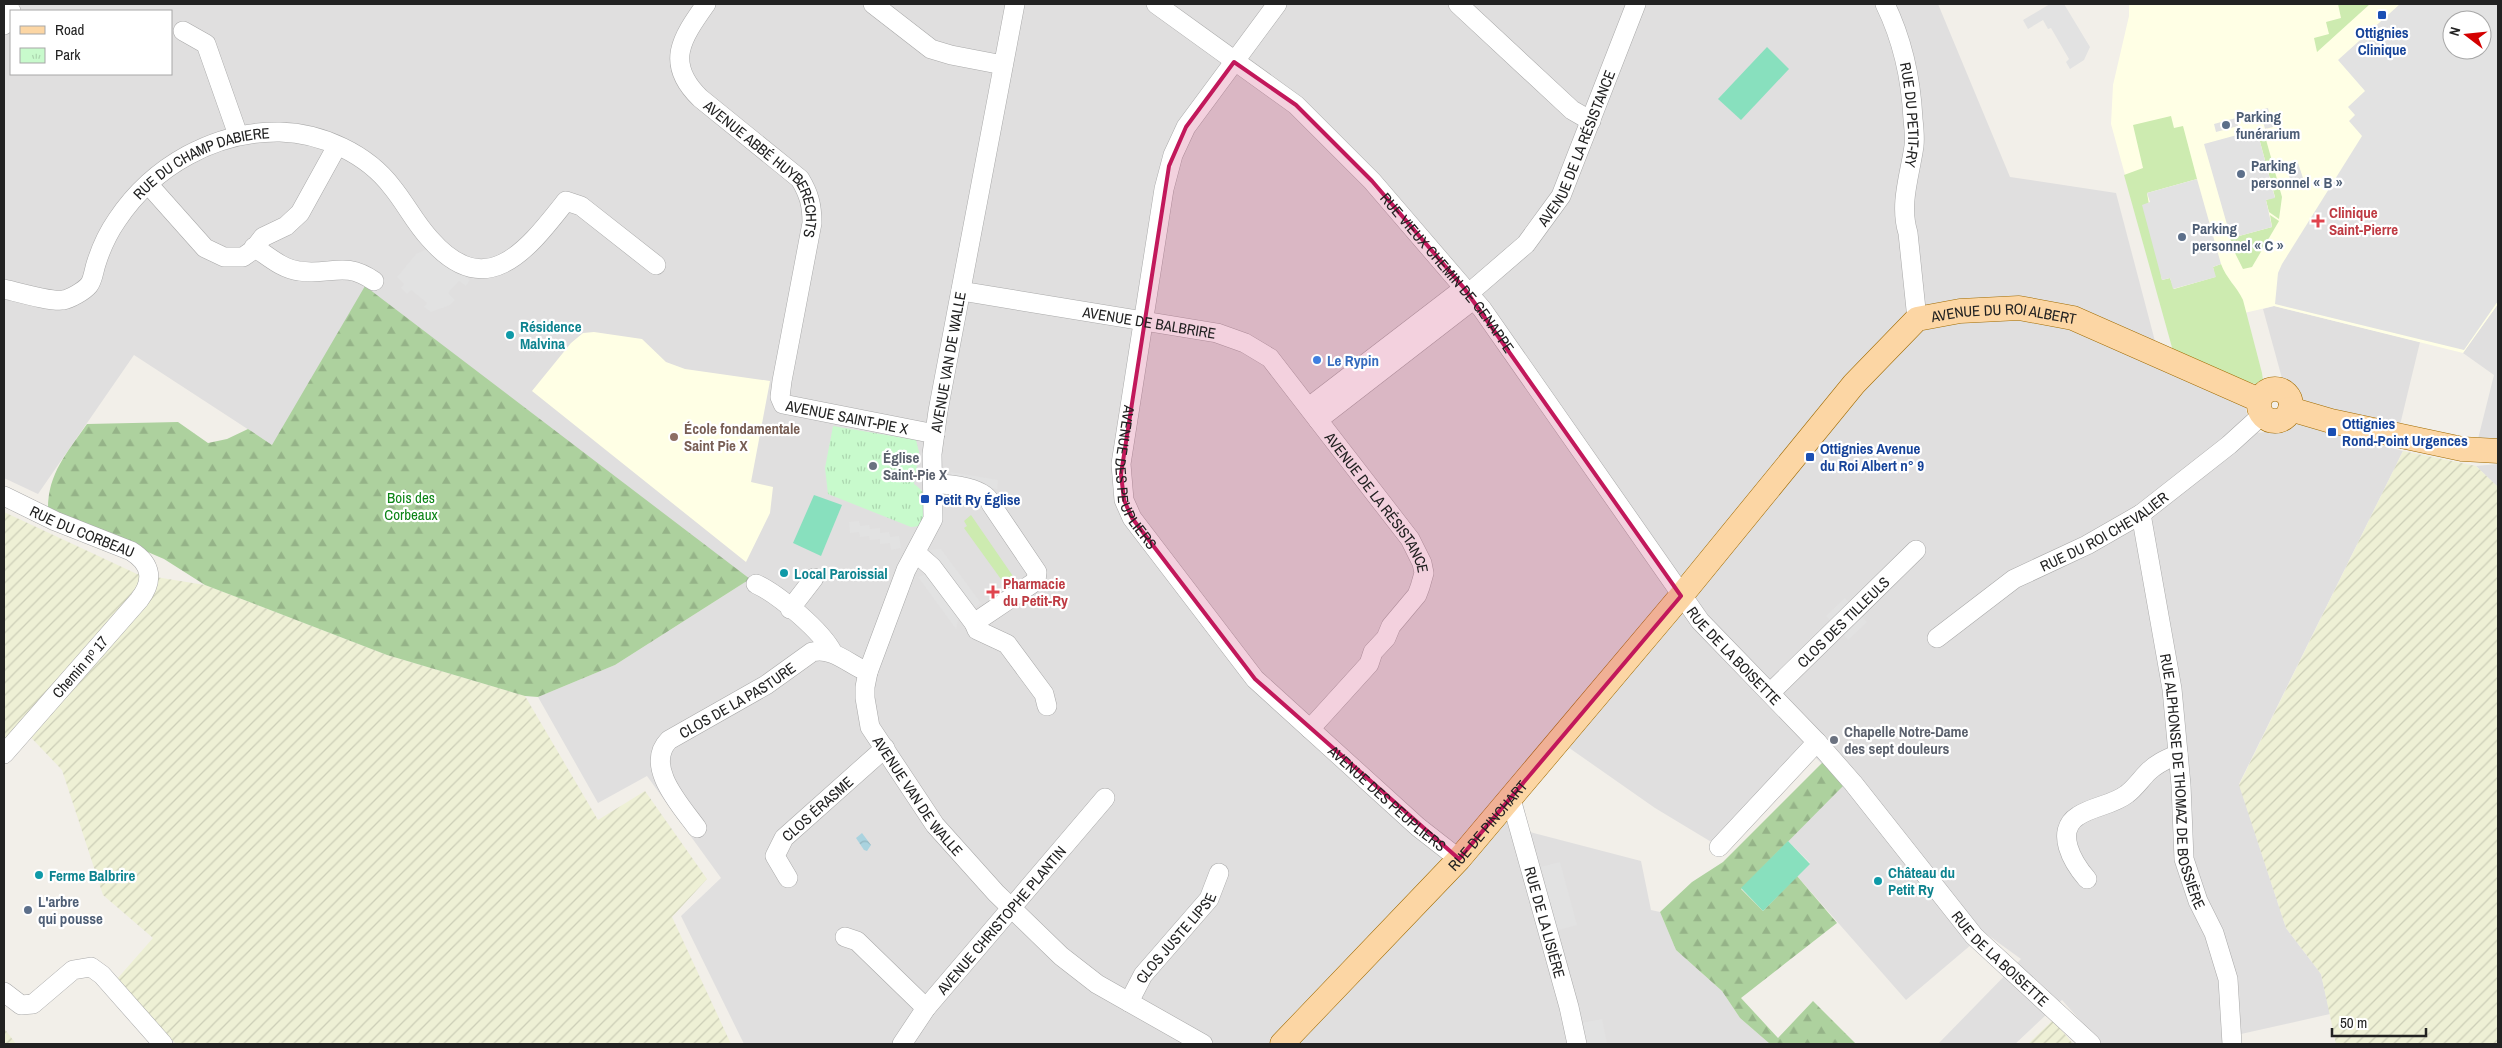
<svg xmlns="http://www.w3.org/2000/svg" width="2502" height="1048" font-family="'Archivo Narrow',sans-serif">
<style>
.residential{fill:#e0dfdf;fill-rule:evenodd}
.education{fill:#ffffe5;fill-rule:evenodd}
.farmland{fill:url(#farmland-furrows)}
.grass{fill:#cdebb0}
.forest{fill:url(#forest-firs)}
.park{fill:url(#park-tufts)}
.pitch{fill:#88e0be}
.parking{fill:#e2e2e2;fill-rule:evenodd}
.water{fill:url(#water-waves)}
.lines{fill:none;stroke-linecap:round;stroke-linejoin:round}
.minor-casing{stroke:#a9a9a9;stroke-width:20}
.major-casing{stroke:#a06b00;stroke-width:25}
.minor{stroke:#fff;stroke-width:19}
.major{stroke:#fcd6a4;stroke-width:24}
.marked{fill:#c2185b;fill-opacity:0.2;stroke:#c2185b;stroke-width:4;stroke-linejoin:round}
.transit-dot{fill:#1a4fb4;stroke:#fff;stroke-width:2}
.service-dot{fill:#5c6f8a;stroke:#fff;stroke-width:2}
.health-dot{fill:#e0444e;stroke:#fff;stroke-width:2}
.culture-dot{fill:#0f9aa8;stroke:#fff;stroke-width:2}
.shop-dot{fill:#3f7fe0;stroke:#fff;stroke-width:2}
.education-dot{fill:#8d6e63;stroke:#fff;stroke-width:2}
.worship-dot{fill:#6b7280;stroke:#fff;stroke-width:2}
.labels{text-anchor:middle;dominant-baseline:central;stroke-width:4.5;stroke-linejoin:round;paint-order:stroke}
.transit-label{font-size:15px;font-weight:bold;fill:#164399;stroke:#fff;text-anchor:start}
.street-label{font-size:15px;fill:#222;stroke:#fff}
.service-label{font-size:15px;font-weight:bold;fill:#4e5e75;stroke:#fff;text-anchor:start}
.health-label{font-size:15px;font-weight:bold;fill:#be3a42;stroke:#fff;text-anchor:start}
.culture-label{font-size:15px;font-weight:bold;fill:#0d838f;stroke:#fff;text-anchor:start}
.shop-label{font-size:15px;font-weight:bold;fill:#366cbe;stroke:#fff;text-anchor:start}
.education-label{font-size:15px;font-weight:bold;fill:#785e54;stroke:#fff;text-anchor:start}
.worship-label{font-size:15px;font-weight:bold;fill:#5b616d;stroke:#fff;text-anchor:start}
.park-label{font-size:15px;fill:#0c8416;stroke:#fff}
</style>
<defs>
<pattern id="farmland-furrows" width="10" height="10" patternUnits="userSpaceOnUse" patternTransform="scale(1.25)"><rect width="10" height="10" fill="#eef0d5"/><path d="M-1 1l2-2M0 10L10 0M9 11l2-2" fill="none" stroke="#ccceb7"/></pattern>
<pattern id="forest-firs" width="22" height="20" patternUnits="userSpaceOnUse" patternTransform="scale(1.25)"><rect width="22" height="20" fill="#add19e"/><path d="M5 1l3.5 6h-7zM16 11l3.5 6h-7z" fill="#95b388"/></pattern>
<pattern id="park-tufts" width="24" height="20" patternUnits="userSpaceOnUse" patternTransform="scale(1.25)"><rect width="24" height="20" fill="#c8facc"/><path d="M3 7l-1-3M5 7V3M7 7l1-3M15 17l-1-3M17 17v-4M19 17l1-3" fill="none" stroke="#acd6af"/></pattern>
<pattern id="water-waves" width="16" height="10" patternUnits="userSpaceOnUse" patternTransform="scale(1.25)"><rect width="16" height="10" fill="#aad3df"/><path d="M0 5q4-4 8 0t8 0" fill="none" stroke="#92b5bf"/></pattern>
</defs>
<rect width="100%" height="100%" fill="#f2efe9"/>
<!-- residential -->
<g class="residential">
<path d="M4 4H1938L2010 177 2116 193 2161 364 2245 403 2247 415 2243 420 2256 433 2284 430 2296 423 2403 451 2239 784 2286 928 2321 974 2330 1014 2241 1034 2229 1044H2101L2062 1000 2015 1044H1938L2021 959 1985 933 1906 1000 1797 876 1810 863 1788 841 1843 785 1804 746 1713 843 1655 808 1565 745 1504 814 1511 827 1641 861 1651 910 1660 912 1676 950 1722 991 1740 1018 1770 1044H744L681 916 721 878 647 776 598 803 538 697 615 665 750 579 272 445 134 355 38 494 4 478ZM11 11H171V74H11Z"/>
<path d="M2498 304V441L2478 439 2494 375 2463 353Z"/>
<path d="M2274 306 2420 342 2400 425 2299 402 2291 386 2283 382 2263 309Z"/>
<path d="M2498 464V487L2476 466Z"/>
</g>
<!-- education -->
<g class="education">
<path d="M2129 4H2498V304L2463 353 2274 306 2168 331 2111 124 2113 85 2129 16ZM2452 20H2482V50H2452Z"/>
<path d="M594 332 642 339 666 362 685 369 770 381 751 482 773 487 770 513 746 562 532 391 571 343 583 333Z"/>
</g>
<!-- farmland -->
<g class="farmland">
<path d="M2403 451 2476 466 2498 487V1044H2336L2321 974 2286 928 2239 785Z"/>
<path d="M4 512 137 574 205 585 387 655 525 696 598 820 645 791 707 879 672 917 731 1044H176L117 979 153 938 103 895 62 770 20 726 4 743Z"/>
<path d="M2053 1020 2073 1044H2028Z"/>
<path d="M4 1028 16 1044H4Z"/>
</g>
<!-- grass -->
<g class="grass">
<path d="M2338 4H2370L2317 52 2314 38 2329 34 2326 22 2341 18Z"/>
<path d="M2171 116 2174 128 2183 126 2197 179 2147 193 2162 280 2170 278 2174 289 2215 277 2213 267 2221 264C2226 278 2237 287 2243 300L2262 373 2263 380 2260 385 2239 380 2173 351 2124 175 2143 168 2133 125Z"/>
<path d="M2265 136 2282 197 2279 219 2269 212 2266 200 2275 197 2259 138Z"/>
<path d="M2270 215 2279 221 2252 267 2243 269 2234 251 2228 231 2237 229 2239 236 2272 227Z"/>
<path d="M971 515 1017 582 1010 587 1006 580 1003 582 964 528 967 526 964 521Z"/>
</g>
<!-- forest -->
<g class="forest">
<path d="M365 286 750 579 615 665 538 697 525 696 387 655 205 585 164 559 48 509C48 473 67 453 87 424L178 422 208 443 227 439 248 429 272 445Z"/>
<path d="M1823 762 1844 785 1741 889 1763 911 1797 876 1837 923 1741 998 1778 1038 1813 1001 1856 1044H1770L1740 1018 1722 991 1676 950 1660 912 1692 882 1723 862Z"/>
</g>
<!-- park -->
<path class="park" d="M833 426 916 440 919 452 914 484C931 495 928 511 920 526L911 527 828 494 825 468Z"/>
<!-- pitch -->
<g class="pitch">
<path d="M1767 47 1789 69 1741 120 1718 99Z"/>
<path d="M814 495 842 505 821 556 793 543Z"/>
<path d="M1788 841 1810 864 1763 911 1741 888Z"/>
</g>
<!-- parking -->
<g class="parking">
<path d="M2050 4H2064L2090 47 2084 60 2070 69 2066 62 2069 59 2051 28 2048 29 2043 20 2028 29 2023 20Z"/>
<path d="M2400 4H2498V301L2464 350 2275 304 2278 273 2282 264 2362 136 2349 121 2355 115 2348 107 2365 91 2338 60ZM2452 20H2482V50H2452Z"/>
<path d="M2268 108 2273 127 2265 129 2260 110Z"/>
<path d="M2236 118 2238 126 2216 132 2214 124Z"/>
<path d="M2248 132 2250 140 2259 138 2275 198 2266 200 2272 227 2239 236 2236 226 2228 228 2204 144Z"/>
<path d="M2297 160 2303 178 2292 186 2287 169Z"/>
<path d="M2197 179 2221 264 2213 267 2216 277 2173 289 2170 278 2162 280 2142 205 2150 202 2147 193Z"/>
<path d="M430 248 470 280 466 286 459 281 448 293 455 300 450 305 431 312 424 307 427 303 411 290 407 294 401 288 404 284 397 277 416 254Z"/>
<path d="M951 472 998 480 997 489 950 481Z"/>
<path d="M859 521 860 526 869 525 870 529 880 528V533L889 532 890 537 899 536 901 548 891 550 890 543 880 544V539L870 540 869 536 860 537 859 532 850 533 849 522Z"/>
<path d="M941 549 981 603 974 608 930 550Z"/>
<path d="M928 574 959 616 956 629 918 577Z"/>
<path d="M1845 598 1852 607 1834 624 1826 616Z"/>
<path d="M1859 614 1867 622 1848 640 1841 631Z"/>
<path d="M1560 862 1577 925 1555 931 1542 883 1545 881 1541 867Z"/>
<path d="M1602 1019 1607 1044H1584L1580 1023Z"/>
</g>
<!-- water -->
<path class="water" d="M862 833 871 845 867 851 864 850 856 838Z"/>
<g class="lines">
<defs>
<g id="minor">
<path id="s1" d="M706 4C682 38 664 63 700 98L800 179C809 194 812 205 812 223L782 381 780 397 783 404 935 434"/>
<path d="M873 4 931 49 951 55 1003 65"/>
<path id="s2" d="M1015 4 938 411 932 454 933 519 906 570 868 672 865 687V698L870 727 935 825 996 893 1061 956 1097 984 1203 1044"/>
<path id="s3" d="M1156 4 1296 105 1372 181 1482 309 1700 621 1817 742 1853 783 1974 936 2091 1044"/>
<path id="s4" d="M1277 4 1186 127 1173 155 1164 189 1121 464 1124 500 1132 518 1255 679 1418 827 1459 859"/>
<path d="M1458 4 1572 110 1591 121"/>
<path id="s5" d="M1885 4C1903 41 1911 78 1913 119 1914 128 1915 137 1914 146 1910 175 1899 204 1908 233L1917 319"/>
<path d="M4 25 11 11"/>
<path d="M183 31 206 44 238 135"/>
<path d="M148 184 205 248 224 257H243L253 250 263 237 286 226 300 213 337 146"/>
<path d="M254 247C268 256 282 269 299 271 330 276 344 260 374 281"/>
<path id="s6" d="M4 289C17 292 52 302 63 300 70 299 84 291 89 285 93 280 94 270 96 264 101 248 108 233 117 220 153 166 215 131 280 132 322 133 367 154 392 187 406 204 415 223 430 239 487 304 528 249 566 201L581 206 656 265"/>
<path id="s7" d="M961 291 1217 333 1245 343 1270 358 1410 539 1422 563 1424 573 1420 587 1417 595 1391 626 1386 638 1373 652 1369 664 1310 729"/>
<path id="s8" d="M1468 294 1526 244 1561 196 1636 4"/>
<path d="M1309 407 1464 288"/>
<path d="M1318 420 1473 300"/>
<path d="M935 484C950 484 986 487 991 504L1037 572 1036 581 974 623"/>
<path id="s9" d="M4 496 55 521 131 551C152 564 154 581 139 600L4 754"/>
<path id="s10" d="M2141 514 2172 689 2181 785 2184 859 2198 901 2214 933 2228 979 2232 1044"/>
<path d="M916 553 932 567 974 623 977 630 1007 644 1044 694 1047 706"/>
<path d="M756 584C778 594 822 631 833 653"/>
<path d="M790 609 814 578"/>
<path id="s11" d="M1937 638 2014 579 2087 545 2141 514 2229 445 2262 415"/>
<path id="s12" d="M1770 693 1916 550"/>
<path id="s13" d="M1511 799 1569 1007 1577 1044"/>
<path id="s14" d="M697 828C682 807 643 766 669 740L766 685 812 652C832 646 851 666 868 672"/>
<path d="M1719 847 1817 742"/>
<path id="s15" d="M788 878 775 856 784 838 885 748"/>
<path d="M2087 879C2073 863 2054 831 2078 816 2093 806 2113 805 2127 794 2135 788 2141 779 2148 772 2157 763 2167 759 2178 754"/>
<path d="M845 937 857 941 926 1008"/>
<path d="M4 992 21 1005 33 1004 73 970 91 967 102 975 163 1044"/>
<path id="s16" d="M1129 1002 1143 975 1209 899 1219 873"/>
<path id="s17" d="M902 1044 926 1008 1105 798"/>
</g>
<g id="major">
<circle cx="2275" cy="405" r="16"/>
<path d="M2290 409 2331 421 2462 449 2498 451"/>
<path id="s18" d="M1282 1044 1459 859 1681 596 1854 384 1917 319 1960 311 2019 308 2073 318 2259 400"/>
</g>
</defs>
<!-- minor casing -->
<use href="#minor" class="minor-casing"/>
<!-- major casing -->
<use href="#major" class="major-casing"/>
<!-- minor -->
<use href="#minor" class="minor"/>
<!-- major -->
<use href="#major" class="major"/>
</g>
<!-- marked area -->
<path class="marked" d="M1234 62 1296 105 1372 181 1464 288 1681 596 1459 859 1255 679 1132 518 1124 500 1121 474 1169 166 1186 127Z"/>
<!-- markers -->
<g class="transit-dot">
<rect x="2377" y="10" width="10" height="10" rx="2.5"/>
<rect x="2327" y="427" width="10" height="10" rx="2.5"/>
<rect x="1805" y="452" width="10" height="10" rx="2.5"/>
<rect x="920" y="494" width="10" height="10" rx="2.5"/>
</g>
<g class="service-dot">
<circle cx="2226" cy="125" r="5"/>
<circle cx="2241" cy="174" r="5"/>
<circle cx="2182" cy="237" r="5"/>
<circle cx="28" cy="910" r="5"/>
</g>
<g class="health-dot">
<path d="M2315.5 213.5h5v5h5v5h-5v5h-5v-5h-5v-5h5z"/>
<path d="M990.5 584.5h5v5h5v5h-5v5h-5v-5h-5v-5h5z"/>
</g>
<g class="culture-dot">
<circle cx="510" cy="335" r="5"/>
<circle cx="784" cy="573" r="5"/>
<circle cx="39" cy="875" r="5"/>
<circle cx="1878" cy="881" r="5"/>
</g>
<circle class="shop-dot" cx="1317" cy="360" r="5"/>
<circle class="education-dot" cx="674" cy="437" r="5"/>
<g class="worship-dot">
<circle cx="873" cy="466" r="5"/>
<circle cx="1834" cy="740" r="5"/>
</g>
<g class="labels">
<!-- transit labels -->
<g class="transit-label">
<text x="2382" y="32" text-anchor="middle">Ottignies<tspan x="2382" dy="17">Clinique</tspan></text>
<text x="2342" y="423">Ottignies<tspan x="2342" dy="17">Rond-Point Urgences</tspan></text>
<text x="1820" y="448">Ottignies Avenue<tspan x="1820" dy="17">du Roi Albert n° 9</tspan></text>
<text x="935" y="499">Petit Ry Église</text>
</g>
<!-- street labels -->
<g class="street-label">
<text stroke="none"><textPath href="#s5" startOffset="115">RUE DU PETIT-RY</textPath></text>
<text stroke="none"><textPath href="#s8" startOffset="186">AVENUE DE LA RÉSISTANCE</textPath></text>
<text stroke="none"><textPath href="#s6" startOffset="268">RUE DU CHAMP DABIERE</textPath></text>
<text stroke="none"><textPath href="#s1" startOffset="206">AVENUE ABBÉ HUYBERECHTS</textPath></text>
<text stroke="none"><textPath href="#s3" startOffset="399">RUE VIEUX CHEMIN DE GENAPPE</textPath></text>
<text stroke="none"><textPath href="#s18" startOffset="1052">AVENUE DU ROI ALBERT</textPath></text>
<text stroke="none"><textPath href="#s7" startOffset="191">AVENUE DE BALBRIRE</textPath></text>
<text transform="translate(948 362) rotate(-80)">AVENUE VAN DE WALLE</text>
<text stroke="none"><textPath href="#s1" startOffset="532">AVENUE SAINT-PIE X</textPath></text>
<text stroke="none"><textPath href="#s4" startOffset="514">AVENUE DES PEUPLIERS</textPath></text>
<text stroke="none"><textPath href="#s7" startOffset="499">AVENUE DE LA RÉSISTANCE</textPath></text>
<text stroke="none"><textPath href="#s9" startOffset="86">RUE DU CORBEAU</textPath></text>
<text stroke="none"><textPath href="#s11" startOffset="199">RUE DU ROI CHEVALIER</textPath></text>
<text stroke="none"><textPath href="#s12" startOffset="102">CLOS DES TILLEULS</textPath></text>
<text stroke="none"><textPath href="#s3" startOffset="878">RUE DE LA BOISETTE</textPath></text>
<text transform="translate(80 667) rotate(-49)">Chemin nᵒ 17</text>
<text stroke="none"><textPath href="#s14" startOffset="180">CLOS DE LA PASTURE</textPath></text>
<text stroke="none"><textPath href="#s10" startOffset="271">RUE ALPHONSE DE THOMAZ DE BOSSIÈRE</textPath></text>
<text stroke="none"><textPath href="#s2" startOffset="829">AVENUE VAN DE WALLE</textPath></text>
<text stroke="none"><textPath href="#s4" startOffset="934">AVENUE DES PEUPLIERS</textPath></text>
<text stroke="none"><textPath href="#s15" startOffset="90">CLOS ÉRASME</textPath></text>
<text stroke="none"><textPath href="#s18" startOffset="300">RUE DE PINCHART</textPath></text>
<text stroke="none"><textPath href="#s17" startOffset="159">AVENUE CHRISTOPHE PLANTIN</textPath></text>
<text stroke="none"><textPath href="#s13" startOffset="128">RUE DE LA LISIÈRE</textPath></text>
<text stroke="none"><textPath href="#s16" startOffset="80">CLOS JUSTE LIPSE</textPath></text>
<text stroke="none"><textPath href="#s3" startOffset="1282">RUE DE LA BOISETTE</textPath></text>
</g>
<!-- service labels -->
<g class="service-label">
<text x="2236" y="116">Parking<tspan x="2236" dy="17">funérarium</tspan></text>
<text x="2251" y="165">Parking<tspan x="2251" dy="17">personnel « B »</tspan></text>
<text x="2192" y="228">Parking<tspan x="2192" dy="17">personnel « C »</tspan></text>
<text x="38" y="901">L'arbre<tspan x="38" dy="17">qui pousse</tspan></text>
</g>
<!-- health labels -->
<g class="health-label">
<text x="2329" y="212">Clinique<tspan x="2329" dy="17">Saint-Pierre</tspan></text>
<text x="1003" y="583">Pharmacie<tspan x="1003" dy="17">du Petit-Ry</tspan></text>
</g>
<!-- culture labels -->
<g class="culture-label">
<text x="520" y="326">Résidence<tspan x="520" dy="17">Malvina</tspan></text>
<text x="794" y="573">Local Paroissial</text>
<text x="1888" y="872">Château du<tspan x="1888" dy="17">Petit Ry</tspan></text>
<text x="49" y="875">Ferme Balbrire</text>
</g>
<!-- shop labels -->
<g class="shop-label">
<text x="1327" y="360">Le Rypin</text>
</g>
<!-- education labels -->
<g class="education-label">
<text x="684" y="428">École fondamentale<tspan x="684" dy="17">Saint Pie X</tspan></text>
</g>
<!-- worship labels -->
<g class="worship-label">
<text x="883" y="457">Église<tspan x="883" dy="17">Saint-Pie X</tspan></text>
<text x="1844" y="731">Chapelle Notre-Dame<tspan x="1844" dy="17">des sept douleurs</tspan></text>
</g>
<!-- park labels -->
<g class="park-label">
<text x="411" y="497">Bois des<tspan x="411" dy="17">Corbeaux</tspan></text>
</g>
</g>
<!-- border -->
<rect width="2502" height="1048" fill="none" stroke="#222222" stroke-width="10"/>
<!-- legend -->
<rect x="10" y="10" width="162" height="65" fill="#ffffff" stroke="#a7a7a7"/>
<rect x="20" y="26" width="25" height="8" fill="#fcd6a4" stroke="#a7a7a7"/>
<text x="55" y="35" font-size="15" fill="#222222">Road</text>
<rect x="20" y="48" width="25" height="15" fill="url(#park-tufts)" stroke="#a7a7a7"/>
<text x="55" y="60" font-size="15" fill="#222222">Park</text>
<!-- north arrow -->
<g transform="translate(2467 35) rotate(286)"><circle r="24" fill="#ffffff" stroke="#a7a7a7"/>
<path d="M0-4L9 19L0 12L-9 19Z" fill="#d40000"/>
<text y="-8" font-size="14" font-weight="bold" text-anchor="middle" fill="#222222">N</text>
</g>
<!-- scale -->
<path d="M2332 1028v8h94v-8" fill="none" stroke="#222222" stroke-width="2.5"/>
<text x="2340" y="1028" font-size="15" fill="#222222" stroke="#ffffff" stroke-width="4" paint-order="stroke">50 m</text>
</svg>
